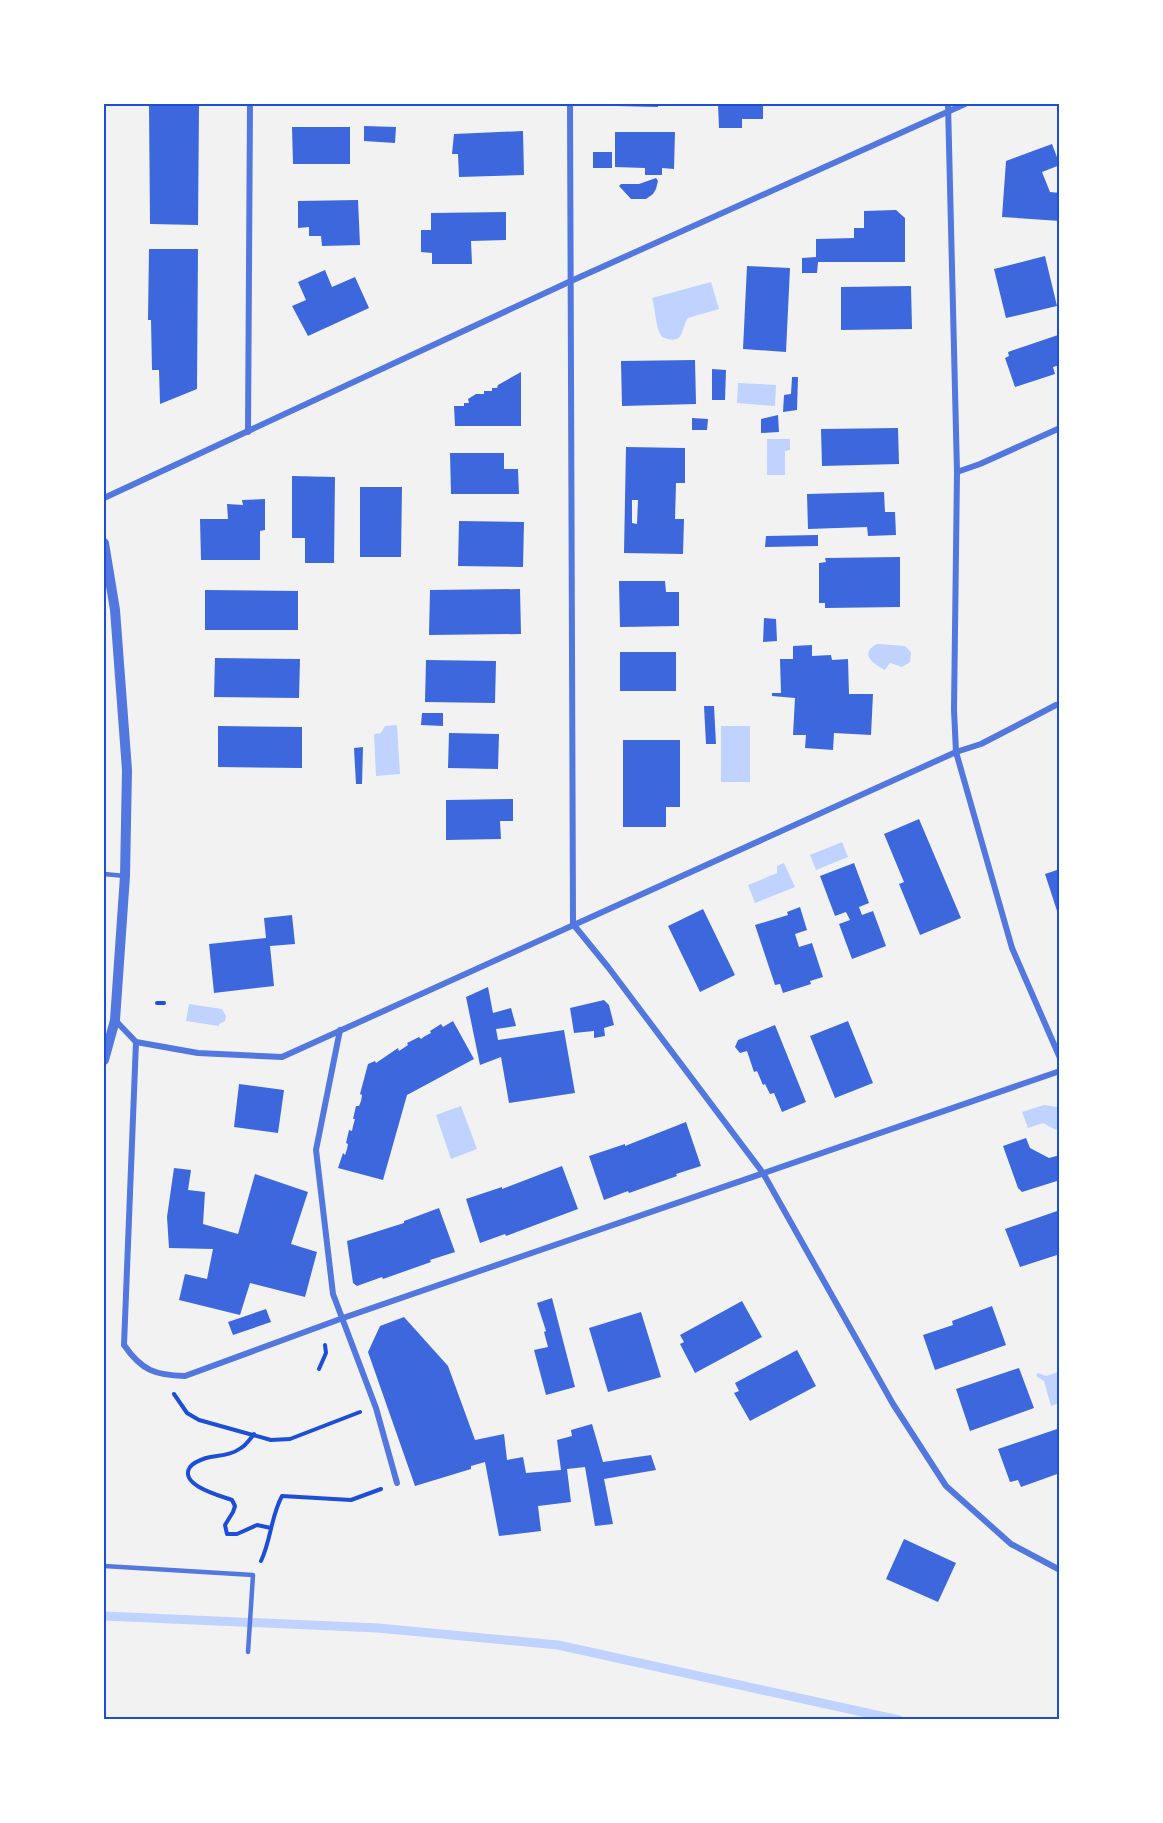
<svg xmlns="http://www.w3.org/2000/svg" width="1163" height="1823" font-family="Barlow,sans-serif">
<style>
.water{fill:#bfd3fe}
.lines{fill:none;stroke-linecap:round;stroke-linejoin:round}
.stream{stroke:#bfd3fe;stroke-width:9}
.building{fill:#3d67dc;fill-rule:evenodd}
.path{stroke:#1d4ed8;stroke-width:4}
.service{stroke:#5277de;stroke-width:4.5}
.minor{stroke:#5277de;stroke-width:6}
.tertiary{stroke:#5277de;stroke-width:10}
.neatline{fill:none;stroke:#1d4ed8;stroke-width:2}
</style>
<rect width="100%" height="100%" fill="#f2f2f2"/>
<!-- water -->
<g class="water">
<path d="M711 282 719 309 688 318C680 330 685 346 662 337 655 327 656 311 652 298Z"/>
<path d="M738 383 776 385 775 406 737 403Z"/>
<path d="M767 439H790V450L785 451V475H767Z"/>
<path d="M877 644 905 646 911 652 910 662 902 667 890 663 885 670C874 664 858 654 877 644Z"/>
<path d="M397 725 400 774 376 776 374 734 381 733 385 726Z"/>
<rect x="721" y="726" width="29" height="56"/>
<path d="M842 842 848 857 816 870 810 855Z"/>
<path d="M784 863 795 887 755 903 748 885 777 873V866Z"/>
<path d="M189 1004 222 1009 226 1016 225 1021 219 1024V1026L186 1021Z"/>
<path d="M1044 1105 1057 1107 1059 1112V1128L1056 1130 1043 1123 1028 1128 1022 1112Z"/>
<path d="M461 1106 477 1149 451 1159 436 1115Z"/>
<path d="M1058 1372 1059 1403 1051 1406 1044 1381 1036 1376 1038 1373 1046 1376Z"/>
</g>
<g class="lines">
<!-- stream -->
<path class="stream" d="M104 1616 378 1628 558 1645 899 1720"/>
</g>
<!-- building -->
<g class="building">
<path d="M149 104H199L198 225 150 224Z"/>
<rect x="447" y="104" width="59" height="2"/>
<path d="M616 104H658V107L615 106Z"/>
<path d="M718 104H763V119H742V128H719Z"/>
<path d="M364 126 396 127 395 143 364 141Z"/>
<path d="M292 127H350V164H293Z"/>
<path d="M523 131 524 175 459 177 458 154H452L454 134Z"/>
<path d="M615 132H675L674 169 662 168V175H645V168L615 167Z"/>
<path d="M1052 144 1060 165 1042 172 1050 192 1060 193V221L1002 217 1006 161Z"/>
<rect x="593" y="152" width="19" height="16"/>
<path d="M656 178 658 181 656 189 653 194 646 199H631L619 186 621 184H639Z"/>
<path d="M358 200 360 245 322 246 321 236H309V227L298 228V201Z"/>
<path d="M896 210 905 218V262H818L817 273H802V258L816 257V239L854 238V228H864V211Z"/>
<path d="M506 212V240L471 241 472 264H432V253L421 252V230H431V213Z"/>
<path d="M149 249H198L197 389 160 404 159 370H152L151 320H148Z"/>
<path d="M1045 256 1057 306 1006 318 994 269Z"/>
<path d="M747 266 790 268 786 352 743 349Z"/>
<path d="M325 270 332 287 355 277 369 308 308 336 292 306 306 300 298 282Z"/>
<path d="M911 286 912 329 841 330V287Z"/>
<path d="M1058 335 1060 365 1053 367 1055 374 1015 387 1005 358 1009 356 1008 352Z"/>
<path d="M695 360 696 404 622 406 621 361Z"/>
<path d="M712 369 726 370 725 400H712Z"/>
<path d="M521 372V426H455L454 406H464V403H469L468 399 476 394H484V391H492V388H497L498 385Z"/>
<path d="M792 377H798L797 410 783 412 784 395 791 394Z"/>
<path d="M778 415 779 432 761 433V419Z"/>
<path d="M692 418 708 419 707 430H692Z"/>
<path d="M898 428 899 464 822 466 821 429Z"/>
<path d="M626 447 685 448V483H676L675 519H684L683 554 624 553ZM632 500H638L637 524 632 523Z"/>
<path d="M450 453H504V469H518L519 494H451Z"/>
<path d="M292 476 335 477 334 563H305V538H292Z"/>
<path d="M360 487H402L401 557H360Z"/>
<path d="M884 492 885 512H895L896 535 868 536 867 527 808 529 807 494Z"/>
<path d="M265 499V530L260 531V560H201L200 519H228L227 504 243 505 242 500Z"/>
<path d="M459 521 524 522 523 567 458 566Z"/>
<path d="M818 535V546L765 547 766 536Z"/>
<path d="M900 557V607L825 608V603H819V563L826 562 825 558Z"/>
<path d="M619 581H665L666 592H679V626L620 627Z"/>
<path d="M520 589 521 634 429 635 430 590Z"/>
<path d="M205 590 298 591V630H205Z"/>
<path d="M764 618 776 619 777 641 763 642Z"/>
<path d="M812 645V656L831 655 832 660 848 659 849 694H873L871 735 834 733 833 750 805 748 806 735H793L795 698 772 696V693H781L780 659H793V646Z"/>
<rect x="620" y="652" width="56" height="39"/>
<path d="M215 658 300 659 299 698 214 697Z"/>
<path d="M426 660 496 661 495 703 425 702Z"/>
<path d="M704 706H714L716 744H706Z"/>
<path d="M422 713H443V726L421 725Z"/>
<path d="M218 726 302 727V768L218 767Z"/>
<path d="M449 733 499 734 498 769 448 768Z"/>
<path d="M623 740H680V807H666V827H623Z"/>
<path d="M363 747 362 784H356L354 748Z"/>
<path d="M513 799V821H500L501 839 446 840V800Z"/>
<path d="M919 819 961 918 920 935 899 884 904 882 884 834Z"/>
<path d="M854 863 869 903 859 907 862 915 873 911 886 946 852 959 839 924 850 920 846 912 835 916 820 876Z"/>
<path d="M1060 869V917H1059L1045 874Z"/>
<path d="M800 907 807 930 795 934 799 947 812 943 823 977 810 981 811 984 783 993 780 984 775 985 755 925 788 915 787 912Z"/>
<path d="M703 909 735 975 700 992 668 926Z"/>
<path d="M292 915 295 944 270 946 274 986 214 993 209 944 266 938 264 918Z"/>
<path d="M488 987 493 1013 511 1008 516 1026 496 1029 498 1040 564 1030 575 1093 509 1103 501 1057 480 1065 466 997Z"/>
<path d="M604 1000 609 1005 614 1025 604 1028 605 1036 594 1038V1031L574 1033 570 1008Z"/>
<path d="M453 1021 474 1059 407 1095 383 1180 338 1168 343 1153 345 1155 347 1149 348 1144 346 1143 349 1130 352 1131 353 1126 355 1119H353L356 1106H359L361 1101 362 1095 360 1094 368 1064 375 1061 376 1063 398 1048 399 1051 408 1045 407 1043 419 1037 421 1039 425 1036 431 1033 430 1031 441 1024 443 1027Z"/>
<path d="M848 1021 873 1083 835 1098 810 1036Z"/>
<path d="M775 1025 806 1102 782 1112 774 1093 770 1094 765 1084 763 1085 757 1071 754 1072 747 1051 740 1053 735 1047 738 1040Z"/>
<path d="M239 1084 284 1090 278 1133 234 1127Z"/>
<path d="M686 1122 701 1166 676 1174 677 1176 629 1193 628 1191 604 1200 589 1156 625 1144V1146Z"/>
<path d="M1026 1138 1030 1148 1049 1158 1060 1155V1180L1022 1192 1018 1188 1003 1146Z"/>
<path d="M562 1166 578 1209 506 1236 505 1234 480 1243 466 1199 502 1187V1189Z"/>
<path d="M174 1168 191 1170 188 1190 205 1192 203 1224 238 1234 255 1174 308 1192 291 1244 317 1252 305 1297 250 1283 240 1315 179 1300 185 1274 207 1279 213 1249 169 1248 167 1217Z"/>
<path d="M439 1208 455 1252 430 1260 431 1262 383 1279 382 1277 357 1286 353 1283 347 1241 404 1223V1221Z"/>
<path d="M1060 1210V1254L1020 1267 1005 1229Z"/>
<path d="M552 1298 575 1387 546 1395 534 1350 548 1347 544 1332 546 1331 537 1303Z"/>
<path d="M742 1301 762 1337 695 1373 680 1344 684 1342 680 1335Z"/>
<path d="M992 1306 1006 1345 935 1370 923 1335 953 1325 952 1321Z"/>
<path d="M266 1309 271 1322 233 1335 228 1322Z"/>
<path d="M641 1312 661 1377 608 1392 589 1328Z"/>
<path d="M404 1317 448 1366 475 1440 504 1434 507 1460 523 1457 526 1473 561 1470 557 1440 572 1436 571 1430 592 1424 603 1462 651 1455 656 1470 604 1479 613 1524 595 1526 585 1467 567 1469 571 1502 538 1506 541 1531 499 1536 485 1462 471 1466V1469L415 1486 368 1352 380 1326Z"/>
<path d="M797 1350 816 1386 750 1421 734 1393 739 1391 735 1383Z"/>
<path d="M1019 1368 1034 1408 970 1431 956 1389Z"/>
<path d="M1060 1428V1473L1021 1487 1018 1480 1010 1482 998 1449Z"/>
<path d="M904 1539 956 1563 938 1602 886 1579Z"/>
</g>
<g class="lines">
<!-- path -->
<g class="path">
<path d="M157 1003H164"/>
<path d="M319 1369 326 1353 325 1345"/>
<path d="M174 1394 187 1413 199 1420 271 1440 290 1439 360 1412"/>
<path d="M254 1434C250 1439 246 1445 241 1448 230 1456 218 1455 206 1458 200 1460 193 1463 190 1467 178 1485 221 1496 232 1500L235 1506 233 1512 225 1525 227 1534H237L257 1525 271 1528"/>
<path d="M261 1561C271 1540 271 1516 282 1496L351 1500 381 1489"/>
</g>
<!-- service -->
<g class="service">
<path d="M104 874 125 876"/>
<path d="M104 1566 253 1575 248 1652"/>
</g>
<!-- minor -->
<g class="minor">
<path d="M570 104 573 924 608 967 763 1173 893 1404 946 1486 1011 1544 1060 1570"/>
<path d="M948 104 957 472 954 710 956 752 1012 948 1060 1058"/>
<path d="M248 432 250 104"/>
<path d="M957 472 980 464 1060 428"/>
<path d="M104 498 571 281 965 104"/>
<path d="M116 1021 136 1042 124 1345C142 1371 155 1375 185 1376L343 1318 1060 1071"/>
<path d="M340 1030 316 1150 333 1294 376 1408 397 1483"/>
<path d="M136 1042 198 1053 282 1057 956 752 981 744 1056 705"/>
</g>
<!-- tertiary -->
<path class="tertiary" d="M104 543 115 610 127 770 125 876 115 1020 104 1060"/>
</g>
<!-- border -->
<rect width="1163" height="1823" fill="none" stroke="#ffffff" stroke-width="210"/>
<rect x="105" y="105" width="953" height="1613" class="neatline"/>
</svg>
